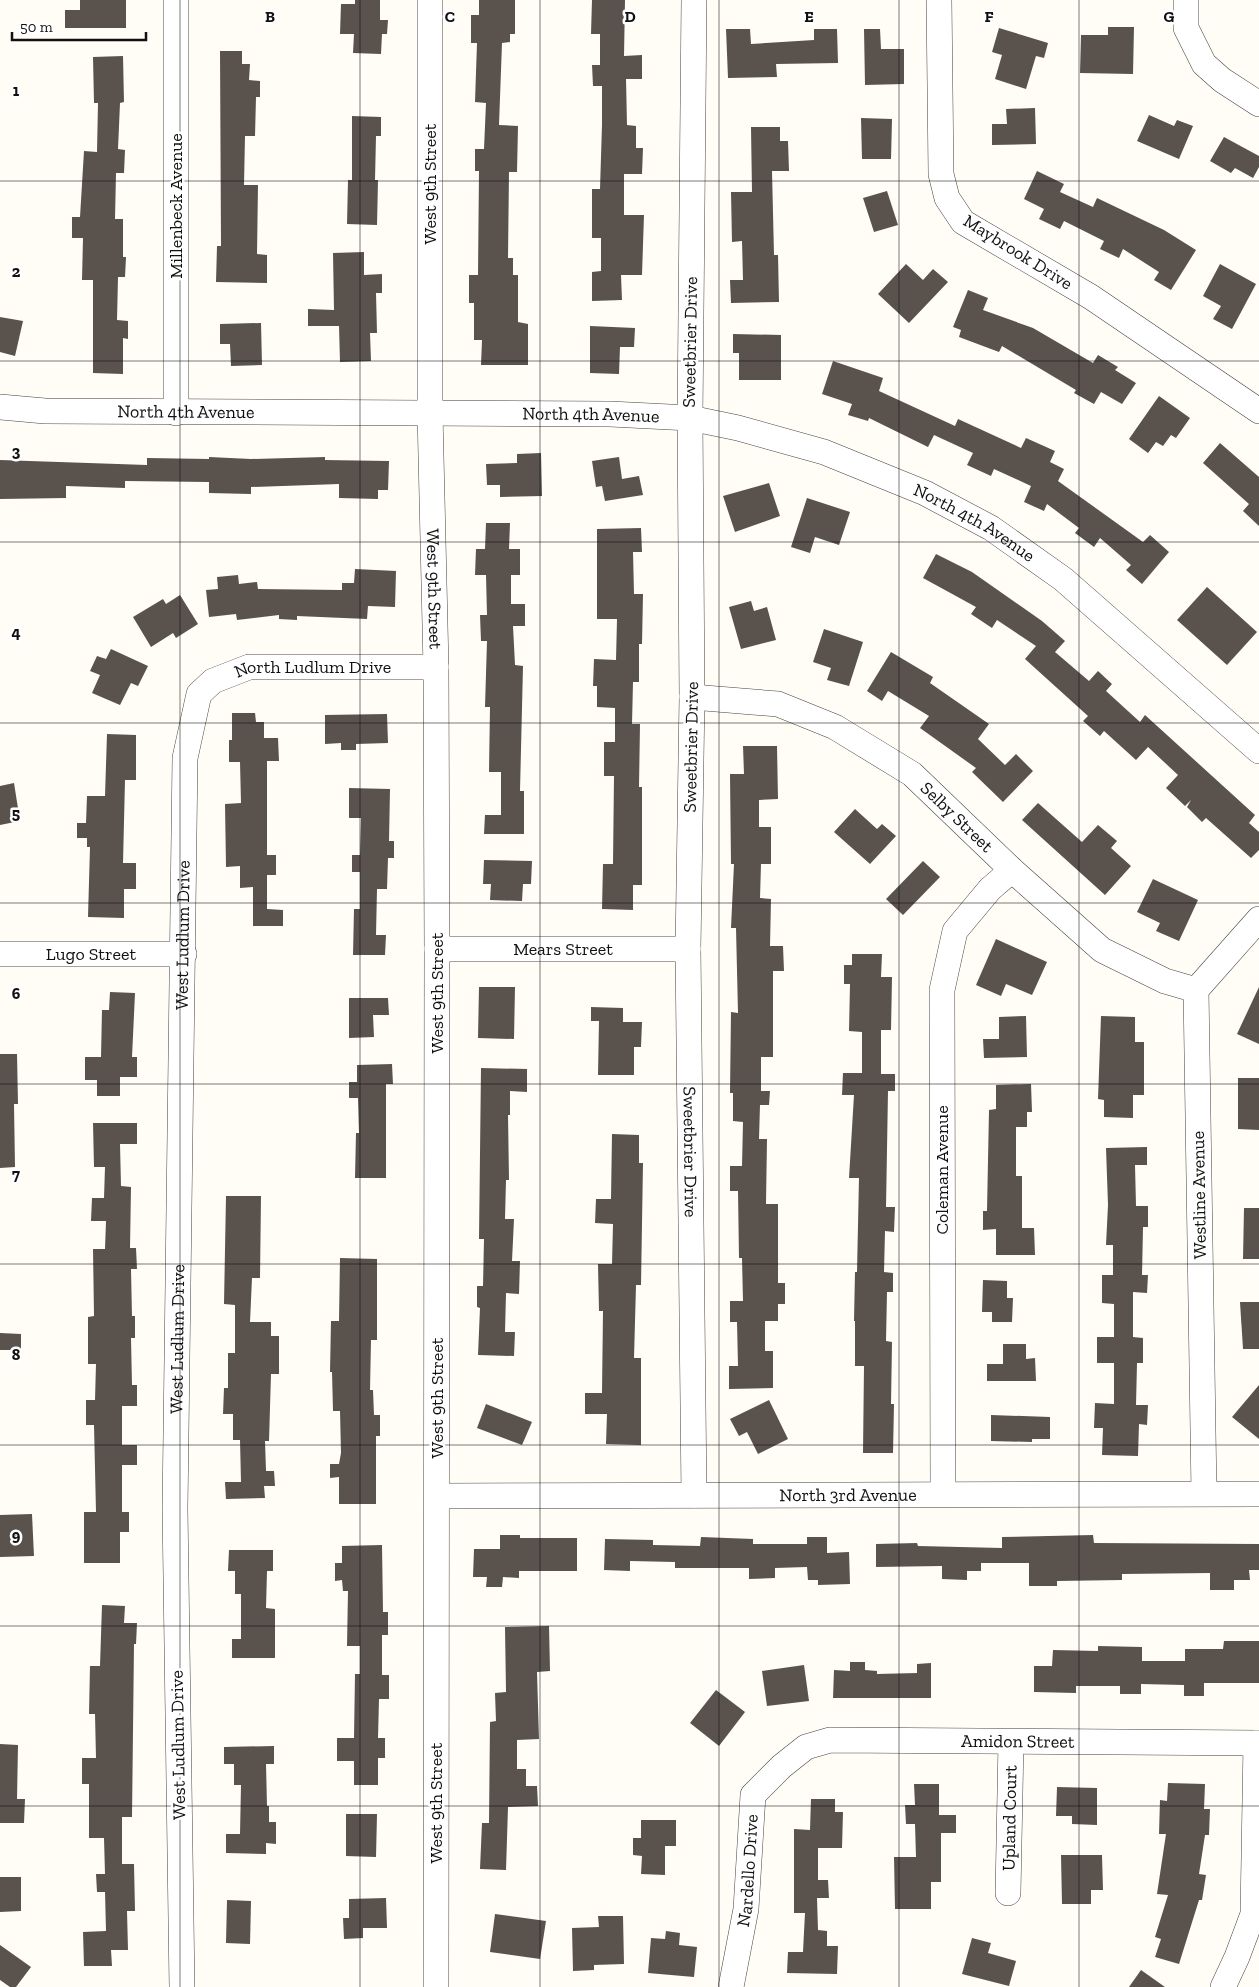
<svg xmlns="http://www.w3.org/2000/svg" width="1259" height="1987" font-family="'Zilla Slab',serif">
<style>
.building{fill:#5a524d}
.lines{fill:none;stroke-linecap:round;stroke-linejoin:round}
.minor-casing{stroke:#444;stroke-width:26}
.minor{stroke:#fff;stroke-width:25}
.grid{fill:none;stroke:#111;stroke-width:1;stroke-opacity:0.55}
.labels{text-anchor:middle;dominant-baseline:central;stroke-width:5;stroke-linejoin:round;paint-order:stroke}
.street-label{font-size:18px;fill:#111;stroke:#fff}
.grid-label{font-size:16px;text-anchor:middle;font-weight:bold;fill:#111;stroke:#fff;stroke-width:5;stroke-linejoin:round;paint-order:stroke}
</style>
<rect width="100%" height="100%" fill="#fffdf5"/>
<!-- building -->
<g class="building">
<path d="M80 0H126V28H65V10H80Z"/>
<path d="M355 0H380V20H388L387 34H382L381 54 353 53 354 34H340L341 4H355Z"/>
<path d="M479 0H515V34H510V42L502 43 499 125 518 126 517 172H509L508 258H513V275H518V322L528 324V365H481L482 340H474V303H469V275H478L479 171H475V149H484L486 103 475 102 477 43H471V15H479Z"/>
<path d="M592 0H625L624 56 642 55V79H626L627 125 636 126V148H643L642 174H624V215H644L642 275H621L622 300 592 301V272L601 271V238H592V189H600L602 125V86H593L592 65H600V34H591Z"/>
<path d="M1108 27H1134L1133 74 1080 73 1081 35H1108Z"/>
<path d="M999 28 1048 43 1044 58 1036 56 1026 89 995 79 1002 55 992 52Z"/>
<path d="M726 29H750L751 44 814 40V29H837L838 63 776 64 777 77 728 78Z"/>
<path d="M864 29H880L881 49H904V84L865 85Z"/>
<path d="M220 51H242V64H250L249 80 260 81V97H256L255 136H245L244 185H258L257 254 267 255V283L216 282 217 246H221Z"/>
<path d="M123 56 124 102 120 103 118 149 125 150 124 173H116L115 219H123V257H126L125 277H118L117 320 128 321V339L123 338V374L93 373V280H82L83 238H72V217H80L84 151 97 152 98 103H94L93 57Z"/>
<path d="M1035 108 1036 144 992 145V124H1007L1006 109Z"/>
<path d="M1149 115 1174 126 1177 120 1193 126 1179 159 1137 141Z"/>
<path d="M352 116 381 117V136H376L375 180H378L377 225 347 224 348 180H352Z"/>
<path d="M861 118 892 119 891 159H862Z"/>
<path d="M751 127H780V141H788L789 171H772L774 255H778L779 302 731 303 730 280H743L742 241 732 242 731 192H752Z"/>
<path d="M1224 137 1259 156V167L1253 178 1235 168 1231 173 1210 161Z"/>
<path d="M1037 171 1064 184 1060 192 1093 207 1097 198 1164 230 1196 250 1171 290 1154 280 1159 272 1123 249 1119 258 1100 249 1104 241 1064 221 1060 229 1039 219 1044 209 1024 199Z"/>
<path d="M887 191 898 225 874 232 863 198Z"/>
<path d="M364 252V275L382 274V293H376L377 333H370L371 361 340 362 339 326H308V309L334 310 333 253Z"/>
<path d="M906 264 923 280 933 269 948 282 909 323 878 294Z"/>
<path d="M1220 264 1256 284 1232 329 1213 319 1221 306 1203 296Z"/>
<path d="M968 290 988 298 983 310 1033 328 1093 363 1098 355 1118 367 1115 370 1136 383 1122 404 1101 392 1094 404 1074 393 1076 390 1002 346 999 352 959 337 961 330 953 327Z"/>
<path d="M0 317 23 321 15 356 0 352Z"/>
<path d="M261 323 262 365 231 366 230 344H220V324Z"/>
<path d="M590 326 635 328 634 347H620L619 374 590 373Z"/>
<path d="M733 334 781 335V380H739V353H733Z"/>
<path d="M833 361 883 378 879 391 955 426 958 419 1021 448 1026 438 1055 451 1050 462 1064 469 1058 481 1143 542 1150 535 1169 552 1142 584 1126 570 1131 565 1100 538 1094 547 1075 533 1079 528 1047 504 1044 511 1024 502 1031 486 994 469 991 476 967 465 973 453 934 435 928 447 869 418 868 421 848 415 852 404 822 394Z"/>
<path d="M1159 396 1190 418 1176 438 1171 435 1163 446 1156 442 1148 453 1129 439Z"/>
<path d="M1220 443 1259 477V526L1243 511 1249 504 1203 463Z"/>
<path d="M541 453 542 496 500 497V485H487L486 464 517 463V454Z"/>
<path d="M209 457 251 459 325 457V460L389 461 388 490H378V499L339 498V484L251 487V494L209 493V482L125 481V488L66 486V498L0 499V460L147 465V458L209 459Z"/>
<path d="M619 457 622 479 639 476 643 495 605 501 602 486 596 487 592 461Z"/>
<path d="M769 483 780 516 735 532 723 496Z"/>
<path d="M807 498 850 512 839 545 815 537 810 553 791 547Z"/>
<path d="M486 523H510L509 549H520V575H511V604H525V626H513L515 665 523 666 520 791H524V834H484L485 815H501V772H489L490 707H485L487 641H481L480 615H487L486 575H475L476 549H485Z"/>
<path d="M641 528 642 552H633L634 594H643L642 644H639V682H633L632 724H640L639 787H642V885H633V910L602 909 603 864H613L614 776H604V742H615V708L597 707V686H593L594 659 616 660 617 619H597V529Z"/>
<path d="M936 554 972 572 1042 621 1065 641 1055 652 1089 681 1098 671 1112 684 1106 691 1140 722 1145 715 1255 815 1249 823 1259 832V850L1251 858 1206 818 1202 822 1187 807 1191 800 1185 806 1166 788 1178 775 1148 747 1136 760 1104 731 1100 736 1083 721 1088 716 1025 659 1036 646 997 620 992 628 971 614 976 607 923 578Z"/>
<path d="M355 569 396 571 395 607 368 606 367 619 297 616V620L279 619V615L237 620 236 614 209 617 206 590 218 589 217 577 238 575 239 584 257 582 258 589 342 590V583H354Z"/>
<path d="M1207 587 1257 632 1227 665 1177 620Z"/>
<path d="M180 595 198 624 176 638 173 633 151 647 133 617 163 599 166 604Z"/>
<path d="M751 601 754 611 767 607 776 640 741 649 729 607Z"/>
<path d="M824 629 863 642 849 686 827 680 831 668 813 662Z"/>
<path d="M111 649 148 666 138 686 131 683 120 705 92 693 100 675 90 671 97 656 106 659Z"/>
<path d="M891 652 933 677 930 683 989 724 978 739 1005 765 1016 754 1033 771 1003 802 972 772 976 768 920 728 929 716 888 691 882 701 867 691Z"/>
<path d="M232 713H255L256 722H264V738H278L279 761H267V855H276V875H267V909L283 910V926H253V887L240 888V866L226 867 225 804 241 803 240 762H229V740H232Z"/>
<path d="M387 714 388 743 356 744V750H341V743L325 744V715Z"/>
<path d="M107 734 136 735V780H125L123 863H136V889H124V918L88 917 90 847H87V838H77V823H86L87 796H105Z"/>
<path d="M743 746H777L778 799 759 800V827H771V864H761L760 898 771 899 770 946H783L784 971H773V1057H761V1091H770L769 1105H760L759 1139H767L766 1204H778V1283H785V1304H778V1321H765V1351H773V1388L729 1389V1366H738L737 1322H730V1301H743L742 1258H739L738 1191H730V1166H742L743 1122 733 1121V1093H730L731 1012 738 1013 736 928H731L734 864H731L730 774H744Z"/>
<path d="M14 783 20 821 0 825V786Z"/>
<path d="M349 788 390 789 389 841H394V858H388L387 889H377L376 935H386L385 955H353L354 909H360V872H352V855H360L361 818H349Z"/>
<path d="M1038 803 1082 842 1098 825 1117 841 1111 848 1131 866 1105 895 1022 820Z"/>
<path d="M855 809 877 829 882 824 896 836 870 864 834 832Z"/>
<path d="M484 860 532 861 531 884H523L522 901 490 900 491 884H483Z"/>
<path d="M923 861 940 877 903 915 886 899Z"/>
<path d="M1153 879 1198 900 1179 941 1156 931 1160 923 1137 912Z"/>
<path d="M996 939 1047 962 1032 995 1006 984 1001 996 976 985Z"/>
<path d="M852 954H882L881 977H892L891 1030H881V1074H895V1091H888L886 1207H895L894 1232 885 1231 884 1272 893 1273V1292H887L886 1341 892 1342 891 1404H894L893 1453H863L864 1366H855V1321H854L855 1272H857L859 1178H849L854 1095H842L843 1073H862V1032L849 1031 850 984H844V965H852Z"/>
<path d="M479 987H515L514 1039 478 1038Z"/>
<path d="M1259 987V1044L1237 1034Z"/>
<path d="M110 992 135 993 132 1057H137V1077H120V1096H97V1080H85V1057H101L102 1010H109Z"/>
<path d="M349 998H388L389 1015H373L374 1037 349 1038Z"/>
<path d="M591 1007 623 1008V1022H642L641 1047H634V1075H598L599 1021H591Z"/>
<path d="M1026 1016 1027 1057 984 1058 983 1039H999V1017Z"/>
<path d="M1101 1016 1135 1017V1042H1144V1095H1133V1118L1104 1117V1100L1098 1099Z"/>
<path d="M0 1054H17L18 1104H14L15 1167 0 1168Z"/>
<path d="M392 1064 393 1084H386V1178H355L356 1133H359L358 1098H349V1082H357V1065Z"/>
<path d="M481 1068 527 1069V1092L510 1091V1115H508L509 1180H506L505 1219H514L512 1261H520L519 1294 506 1293 505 1332H515L514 1356 478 1355 480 1308 477 1307V1286H483L484 1239H479Z"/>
<path d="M1238 1078H1259V1130L1238 1129Z"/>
<path d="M1031 1084 1032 1112H1027V1127H1016V1176H1022V1228H1034L1035 1255H996V1229L983 1230V1211H987L989 1110 996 1109V1085Z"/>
<path d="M93 1123H137V1144H120L121 1186 131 1187 130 1248H136L137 1269H131L132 1316H135V1338H131L132 1385H137V1406H122V1445H137V1465H122V1512H129V1532H120V1563H84V1512H96L94 1425H86V1400H95L96 1364H88V1317L94 1316 93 1249H105L106 1221H91L92 1198H104L105 1167H94Z"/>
<path d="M612 1134 639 1135V1163H643L641 1285H636L634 1358H641V1445L606 1444 607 1414H585V1393H602L603 1311H599L598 1264H612L613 1224 595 1223 596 1199H611Z"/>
<path d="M1147 1147V1165H1135L1136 1206H1148V1227H1143L1142 1275H1148L1147 1293 1133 1292V1337L1143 1338V1363H1137L1136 1405H1148L1147 1425 1139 1424 1138 1456 1102 1455 1103 1428H1094L1095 1403 1114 1404V1363H1097V1337H1114V1304L1102 1303V1275H1113V1245H1106L1108 1205 1106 1148Z"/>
<path d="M226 1196H261L260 1278H252L250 1322H271V1336H279V1374H271L269 1441H265L266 1471H274L275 1486H264L265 1498 226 1499 225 1482H241L240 1440H233V1414H223L224 1388H228V1353H235V1305L224 1304Z"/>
<path d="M1244 1208H1259V1259H1243Z"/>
<path d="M340 1258 377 1259V1340H371L370 1390H373L374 1415H380V1436H376V1504H339V1477L330 1478V1464H339L341 1453 340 1411H333L332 1372H330L331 1321H339Z"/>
<path d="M983 1280 1007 1281V1298H1013L1012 1322H992V1312H982Z"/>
<path d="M1240 1302H1259V1349H1243Z"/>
<path d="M0 1333 21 1334V1350H0Z"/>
<path d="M1003 1344H1026V1359L1035 1358 1036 1381H987V1364H1003Z"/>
<path d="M1259 1385V1439L1232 1417Z"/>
<path d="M769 1400 788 1439 758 1454 747 1432 739 1436 730 1419Z"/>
<path d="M486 1404 532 1422 522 1445 477 1428Z"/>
<path d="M991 1415 1050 1417V1439H1032V1442L991 1441Z"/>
<path d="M32 1514 34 1556 0 1557V1515Z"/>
<path d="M500 1535H520V1538H577V1571H519V1578L503 1577 502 1587H486L487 1577H473L474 1549H500Z"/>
<path d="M1093 1535 1094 1543 1259 1544V1570H1249L1250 1580H1234V1590H1210V1573L1122 1574V1580L1057 1581V1586H1029V1563H981V1571H967V1580L942 1579V1566L876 1567V1544L917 1543 918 1546 1002 1548V1537Z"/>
<path d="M701 1537 753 1539V1544H807V1537H827V1553L849 1552 850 1584 818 1585V1580H808L807 1567 775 1568V1578L749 1579V1568H675V1562L630 1561V1571L604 1570 605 1539 653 1540V1545L700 1546Z"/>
<path d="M382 1545 383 1612H388V1635H382V1675H389V1699H379L378 1738H385V1758H378V1785H354V1761H337V1738H354L355 1674H360V1646H347L348 1591H343L342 1580 335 1581V1563H342V1546Z"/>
<path d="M229 1550H273V1571H267L266 1608 275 1609V1658H232V1639H241V1594H235V1571H228Z"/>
<path d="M102 1605 125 1606 124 1623H137L136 1644H134L132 1817H122V1864H134L135 1911H127L128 1950H111L112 1966H84L83 1932 106 1931 105 1892H97L96 1874H105L104 1838H89V1784H82V1758H96L95 1714H89L90 1666H100Z"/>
<path d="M549 1626 550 1671 537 1672 539 1739 517 1740V1769H526V1786H537L538 1806 508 1807 506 1870 480 1869 482 1823H489L490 1722 496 1721 495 1693 506 1692 505 1627Z"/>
<path d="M1224 1641H1259V1683H1204V1696H1184V1685L1141 1684V1694H1120V1686H1076V1693L1034 1692V1666H1052L1053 1650 1098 1651V1646L1142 1647V1661H1185V1649H1223Z"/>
<path d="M850 1662H865V1670L877 1671V1674L917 1673V1664L931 1663V1698H833L834 1670 850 1671Z"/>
<path d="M804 1665 809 1701 767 1706 762 1671Z"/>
<path d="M716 1690 745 1712 719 1746 690 1723Z"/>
<path d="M0 1744 18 1745 17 1799H25L24 1823H0Z"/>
<path d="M274 1746V1764H266L267 1806H269V1822H276V1844L266 1843V1854L226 1853V1834H240L241 1785H234V1764H224V1747Z"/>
<path d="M1168 1783 1205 1784 1204 1809H1210L1209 1835H1205L1199 1874 1206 1875 1202 1900H1199L1179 1964 1155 1957 1161 1939 1155 1937 1168 1895 1157 1894 1166 1834H1159L1160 1800 1167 1801Z"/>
<path d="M914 1784H939V1815H956V1833H941V1882H931V1909H895L894 1857H916L915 1824H906L905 1805H915Z"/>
<path d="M1057 1787 1097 1788V1825L1072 1824V1816H1056Z"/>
<path d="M811 1799H835V1812H843L842 1848H818V1880H828L829 1898H817L818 1930 827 1931V1946H838L837 1974 787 1973 788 1952H803L805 1913H794V1829L810 1830Z"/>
<path d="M346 1814H377L376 1857 346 1856Z"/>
<path d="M641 1820H676V1846H665V1875L641 1874 642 1856 633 1855V1838H641Z"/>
<path d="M1061 1855H1102L1103 1890H1091V1904H1062Z"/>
<path d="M0 1877H21V1911L0 1912Z"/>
<path d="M386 1898 387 1928H363V1938L344 1939 343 1918H349V1899Z"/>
<path d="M227 1900 251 1901 250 1944 226 1943Z"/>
<path d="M495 1914 546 1921 540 1959 490 1952Z"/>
<path d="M598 1916H623L624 1964 594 1965V1970L573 1971 572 1928 599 1927Z"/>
<path d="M666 1931 680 1933 679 1945 697 1947 694 1977 648 1973 651 1938 665 1939Z"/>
<path d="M972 1938 991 1943 988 1953 1016 1961 1009 1986 962 1974Z"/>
<path d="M0 1945 31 1967 16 1987H10L0 1980Z"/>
<path d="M1141 1970 1165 1987H1129Z"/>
</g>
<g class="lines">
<defs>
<g id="minor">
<path d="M176 0V413"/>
<path id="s1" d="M430 0V413L436 667 437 949 436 1987"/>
<path id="s2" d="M694 0 690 418 692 697 688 949 694 1495"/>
<path d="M939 0 941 174 947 198 963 222 1091 297 1259 411"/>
<path d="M1186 0V28L1204 64 1222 80 1259 104"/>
<path id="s3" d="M0 407 45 411 610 414 690 418 738 428 824 452 925 493 991 528 1063 579 1259 751"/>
<path id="s4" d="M692 697 778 704 835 727 912 774 1012 870 1102 950 1165 981 1196 990"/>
<path id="s5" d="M437 949H688"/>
<path id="s6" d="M0 954H184"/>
<path d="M1204 1493 1196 990 1259 919"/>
<path d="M943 1494 942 990 955 931 990 889 1012 870"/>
<path id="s7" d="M437 1496 1259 1494"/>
<path id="s8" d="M1008 1893 1011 1742"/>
<path id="s9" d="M182 1987 175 1509 185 758 199 694 213 681 249 667H436"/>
<path id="s10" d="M731 1987 746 1909 753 1795 782 1766 806 1747 830 1740 1259 1743"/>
<path d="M1223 1987 1237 1957 1253 1914 1256 1743"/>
</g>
</defs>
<!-- minor casing -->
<use href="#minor" class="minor-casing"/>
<!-- minor -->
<use href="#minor" class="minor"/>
</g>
<!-- grid -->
<path class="grid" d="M180 0V1987M360 0V1987M540 0V1987M719 0V1987M899 0V1987M1079 0V1987M0 181H1259M0 361H1259M0 542H1259M0 723H1259M0 903H1259M0 1084H1259M0 1264H1259M0 1445H1259M0 1626H1259M0 1806H1259"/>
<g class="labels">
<!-- street labels -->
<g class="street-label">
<text transform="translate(430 184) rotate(-90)">West 9th Street</text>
<text transform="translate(176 206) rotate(-90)">Millenbeck Avenue</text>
<text transform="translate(1018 252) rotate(32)">Maybrook Drive</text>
<text transform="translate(690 342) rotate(-89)">Sweetbrier Drive</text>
<text stroke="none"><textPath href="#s3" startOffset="186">North 4th Avenue</textPath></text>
<text stroke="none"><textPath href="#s3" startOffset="591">North 4th Avenue</textPath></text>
<text stroke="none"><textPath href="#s3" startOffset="995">North 4th Avenue</textPath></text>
<text stroke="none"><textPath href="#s1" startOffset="589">West 9th Street</textPath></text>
<text stroke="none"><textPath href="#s9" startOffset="1416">North Ludlum Drive</textPath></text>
<text transform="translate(691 747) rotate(-89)">Sweetbrier Drive</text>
<text stroke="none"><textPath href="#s4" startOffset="300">Selby Street</textPath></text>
<text stroke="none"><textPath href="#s9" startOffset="1052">West Ludlum Drive</textPath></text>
<text stroke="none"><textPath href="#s5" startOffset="126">Mears Street</textPath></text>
<text stroke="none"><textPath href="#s6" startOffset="91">Lugo Street</textPath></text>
<text transform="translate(437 993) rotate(-90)">West 9th Street</text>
<text stroke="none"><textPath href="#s2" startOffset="1152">Sweetbrier Drive</textPath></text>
<text transform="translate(942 1170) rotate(-90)">Coleman Avenue</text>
<text transform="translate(1199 1195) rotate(-91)">Westline Avenue</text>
<text stroke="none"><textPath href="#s9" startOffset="648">West Ludlum Drive</textPath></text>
<text transform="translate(437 1398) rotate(-90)">West 9th Street</text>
<text stroke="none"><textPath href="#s7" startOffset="411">North 3rd Avenue</textPath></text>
<text stroke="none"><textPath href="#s10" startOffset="478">Amidon Street</textPath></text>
<text transform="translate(178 1745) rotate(-91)">West Ludlum Drive</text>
<text transform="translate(436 1803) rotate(-90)">West 9th Street</text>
<text stroke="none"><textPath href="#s8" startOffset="75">Upland Court</textPath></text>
<text stroke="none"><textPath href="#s10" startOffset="118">Nardello Drive</textPath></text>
</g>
</g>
<g class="grid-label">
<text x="270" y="22">B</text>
<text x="450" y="22">C</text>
<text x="630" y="22">D</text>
<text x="809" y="22">E</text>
<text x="989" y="22">F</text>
<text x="1169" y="22">G</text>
<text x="16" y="96">1</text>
<text x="16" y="277">2</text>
<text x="16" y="457">3</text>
<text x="16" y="638">4</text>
<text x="16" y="819">5</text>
<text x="16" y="999">6</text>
<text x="16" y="1180">7</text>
<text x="16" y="1360">8</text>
<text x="16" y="1541">9</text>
</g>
<!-- scale -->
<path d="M12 32v8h134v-8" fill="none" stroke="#111111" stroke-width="2.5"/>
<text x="20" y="32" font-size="15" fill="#111111" stroke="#ffffff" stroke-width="4" paint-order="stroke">50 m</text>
</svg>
